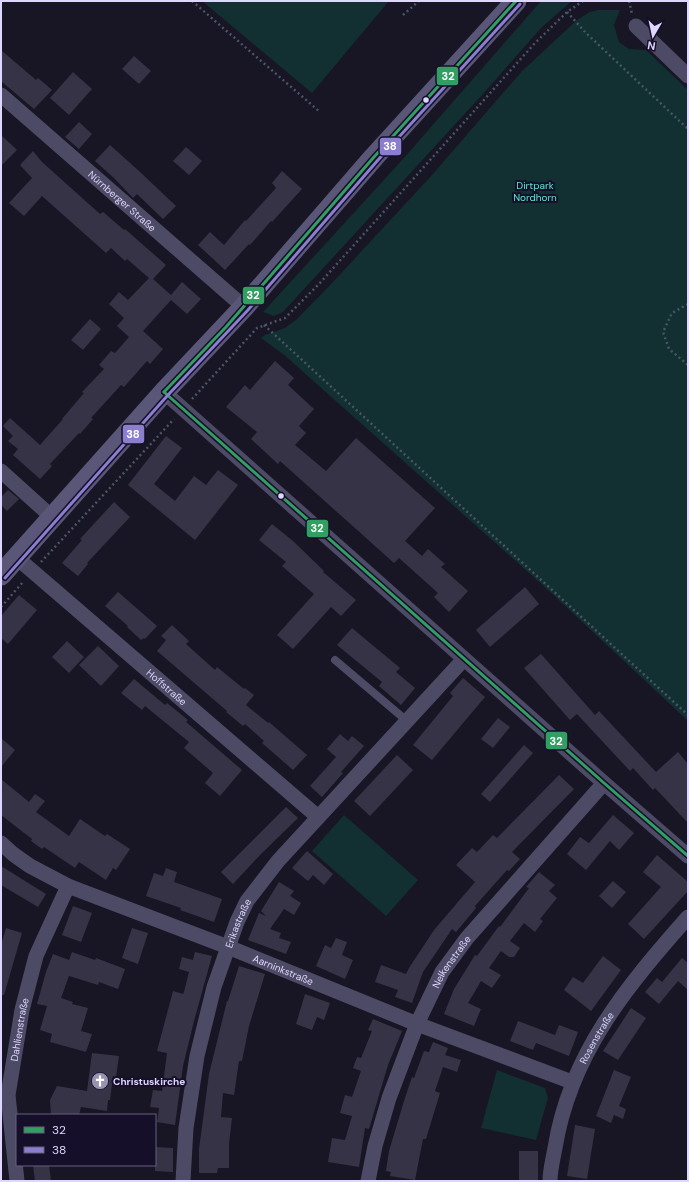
<svg xmlns="http://www.w3.org/2000/svg" width="689" height="1182" font-family="'DM Sans',sans-serif">
<style>
.green{fill:#122f32}
.building{fill:#373346}
.lines{fill:none;stroke-linecap:round;stroke-linejoin:round}
.path{stroke:#475565;stroke-width:2.5;stroke-dasharray:2 3;stroke-linecap:butt}
.lane{stroke:#4d4a65;stroke-width:8}
.street{stroke:#4d4a65;stroke-width:15}
.secondary{stroke:#5a5677;stroke-width:21}
.bus-1-casing{stroke:#150f2a;stroke-width:6}
.bus-2-casing{stroke:#150f2a;stroke-width:6}
.bus-1{stroke:#339e61;stroke-width:3}
.bus-2{stroke:#8c7ece;stroke-width:3}
.bus-dot{fill:#dfd7ff;stroke:#150f2a;stroke-width:1.5}
.labels{text-anchor:middle;dominant-baseline:central;stroke-width:4;stroke-linejoin:round;paint-order:stroke}
.park-label{font-size:10px;fill:#5be8ce;stroke:#150f2a}
.street-label{font-size:10px;fill:#dfd7ff;stroke:#150f2a}
.poi-label{font-size:10px;font-weight:bold;fill:#dfd7ff;stroke:#150f2a;text-anchor:start}
.line-badge{stroke:#150f2a;stroke-width:1.5}
.badge-label{font-size:11px;text-anchor:middle;font-weight:bold;fill:#fff}
</style>
<rect width="100%" height="100%" fill="#181524"/>
<!-- green -->
<g class="green">
<path d="M202 1H389L312 93Z"/>
<path d="M541 1H572L542 27 483 94 283 312 274 316 263 312 403 159Z"/>
<path d="M598 10H620L614 25 619 42 629 49 646 50 688 90V721L546 588 283 354 261 338 265 335 285 328 297 319 333 282 432 175 522 71 577 20 590 12Z"/>
<path d="M344 815 418 880 386 916 312 851Z"/>
<path d="M497 1070 545 1088 548 1098 536 1140 481 1128Z"/>
</g>
<!-- building -->
<g class="building">
<path d="M1 50 36 80 38 78 52 90 34 109 1 81Z"/>
<path d="M134 56 151 71 139 84 122 69Z"/>
<path d="M73 72 92 89 69 115 50 98Z"/>
<path d="M79 122 92 134 79 149 65 137Z"/>
<path d="M1 135 17 150 1 166Z"/>
<path d="M110 145 139 171 176 206 163 219 137 194 133 198 114 178 95 161Z"/>
<path d="M186 147 202 161 189 175 173 161Z"/>
<path d="M33 151 42 162 100 214 103 212 124 230 125 229 166 265 153 279 171 295 182 282 201 299 187 314 171 300 143 331 163 349 150 364 147 361 124 387 121 385 91 418 93 419 80 434 79 433 50 464 52 466 40 479 13 455 18 449 8 441 13 436 3 426 10 418 40 445 63 419H62L84 393 82 392 104 369 99 365 111 351 115 353 129 337 117 326 124 318 109 304 119 292 128 300 149 278 127 259 125 261 111 248 106 253 42 196 24 216 9 203 32 178 20 165Z"/>
<path d="M282 171 302 189 272 222 271 221 250 245 249 244 225 270 198 245 210 232 224 245 245 220 246 221 276 188 272 183Z"/>
<path d="M90 319 101 329 83 350 71 340Z"/>
<path d="M275 361 294 378 288 385 314 409 299 426 306 433 295 445 326 471 356 438 435 508 405 541 422 556 428 549 445 564 441 567 468 591 449 612 434 597 438 593 399 558 394 563 280 461 278 464 251 439 257 432 226 407 245 385 250 390Z"/>
<path d="M166 436 182 448 154 484 175 501 194 476 206 485 218 470 238 485 195 540 128 485Z"/>
<path d="M8 490 19 499 7 511 1 505V497Z"/>
<path d="M114 502 130 517 87 563 88 564 78 576 62 563 82 540 80 539Z"/>
<path d="M272 524 293 541 324 571 323 572 356 600 341 616 331 607 293 649 277 635 314 594 282 566 286 562 259 540Z"/>
<path d="M525 587 539 604 490 647 476 630Z"/>
<path d="M118 592 157 626 145 639 144 638 141 640 127 627 128 626 105 606Z"/>
<path d="M19 595 37 610 8 644 1 638V616Z"/>
<path d="M172 625 189 641 186 644 215 670 217 667 244 689 245 688 254 695 246 705 268 723 269 722 307 755 293 770 262 743 264 741 245 724 243 726 226 712 227 711 157 651 166 640 161 636Z"/>
<path d="M352 628 400 668 396 672 415 688 401 705 379 686 382 682 337 645Z"/>
<path d="M67 641 84 657 69 673 52 657Z"/>
<path d="M98 646 119 666 101 686 79 665Z"/>
<path d="M541 654 595 715 599 711 656 772 678 752 688 764V823L655 788 653 790 633 768 630 771 577 714 570 720 524 668Z"/>
<path d="M463 678 485 697 432 760 413 745 453 696 450 693Z"/>
<path d="M134 679 165 705 167 703 188 720 186 722 242 770 220 796 205 783 213 773 184 748 189 742 145 706 142 710 121 693Z"/>
<path d="M498 718 510 727 493 748 481 739Z"/>
<path d="M340 734 348 741 352 736 364 746 341 772 343 773 322 797 310 786 336 757 327 749Z"/>
<path d="M1 738 15 750 1 767Z"/>
<path d="M524 745 533 753 490 802 481 794Z"/>
<path d="M397 755 413 770 370 816 354 801Z"/>
<path d="M559 775 574 789 512 852 520 859 509 871 507 870 475 906 476 908 456 932 452 929 423 972 412 1003 395 997 398 990 375 982 381 965 406 974 409 968 434 930 475 882 456 865 472 848 477 852 493 835 497 838Z"/>
<path d="M1 779 29 802 35 794 45 801 36 812 69 836 80 819 105 836 107 834 130 849 116 870 113 868 106 880 79 862 75 868 44 847 42 849 31 841 32 839 1 815Z"/>
<path d="M286 807 298 818 261 854 233 884 221 872Z"/>
<path d="M613 815 634 833 619 850 610 841 586 870 567 854 580 837 589 843Z"/>
<path d="M307 851 333 874 324 885 313 875 308 881 292 868Z"/>
<path d="M657 855 688 882V891L644 939 628 924 661 887 643 872Z"/>
<path d="M1 866 46 894 38 907 1 885Z"/>
<path d="M166 868 177 872 174 882 222 899 214 922 180 910 181 908 146 896 154 873 163 876Z"/>
<path d="M539 872 555 885 549 891 557 898 540 919 543 921 535 932 524 923 510 941 520 948 514 957H509L501 951 489 968 501 975 492 988 481 981 468 1003 481 1009 474 1026 444 1014 454 989 475 955 477 956 499 926 500 927 529 888 526 887Z"/>
<path d="M613 881 626 892 612 908 599 896Z"/>
<path d="M279 882 294 891 290 896 301 903 294 915 284 909 270 929 281 933 279 938 291 942 286 954 248 940 259 913 266 916 261 911Z"/>
<path d="M73 906 92 913 81 942 62 935Z"/>
<path d="M6 928 22 933 4 995H1V945Z"/>
<path d="M132 928 148 933 138 964 122 958Z"/>
<path d="M336 938 347 942 342 955 353 960 345 979 316 966 325 945 331 948Z"/>
<path d="M72 952 95 960 96 958 125 969 118 989 99 982 98 985 69 976 61 998 73 1002 72 1004 88 1008 81 1031 92 1034 86 1052 50 1042 52 1034 40 1030 47 1006 37 1004 46 972 53 954 69 960Z"/>
<path d="M195 952 212 956 194 1021 183 1066 175 1125 157 1122 159 1108 150 1107 153 1090 162 1091 167 1053 157 1051 173 991 183 994 184 992 189 972 179 969 182 957 193 960Z"/>
<path d="M603 956 621 970 591 1011 564 990 573 977 583 983Z"/>
<path d="M682 958 688 963V990L678 981 659 1004 645 992 657 978 662 982Z"/>
<path d="M239 966 265 974 249 1026 242 1061H239L234 1095 223 1093 221 1117 232 1118 229 1144V1168H218L217 1173H199V1149L209 1074 227 1001H228Z"/>
<path d="M305 994 330 1003 324 1020 317 1017 312 1030 296 1024Z"/>
<path d="M631 1008 646 1018 618 1060 603 1051Z"/>
<path d="M373 1019 402 1031 388 1065 369 1129 365 1128 359 1167 328 1162 332 1138 345 1140 352 1116 340 1113 345 1095 352 1097 361 1071 353 1068 357 1057 361 1058 372 1031 368 1030Z"/>
<path d="M518 1021 555 1035 559 1025 578 1032 569 1056 536 1043 533 1050 510 1041Z"/>
<path d="M433 1042 448 1048 445 1055 461 1060 457 1072 443 1067 435 1091 440 1093 426 1139H423L415 1180 390 1176 391 1172 386 1171 389 1151 404 1101 412 1077 414 1078 424 1051 429 1052Z"/>
<path d="M92 1053 119 1056 116 1077 113 1076 110 1100H108L107 1111 81 1107 79 1115H51L50 1100 57 1086 87 1091Z"/>
<path d="M614 1070 631 1077 619 1106 626 1109 623 1119 614 1115 611 1123 596 1116Z"/>
<path d="M575 1125 595 1129 587 1179 567 1176Z"/>
<path d="M155 1147 173 1148V1172L155 1171Z"/>
<rect x="519" y="1151" width="19" height="30"/>
<path d="M33 1165H49L51 1181H35Z"/>
</g>
<g class="lines">
<!-- path -->
<g class="path">
<path d="M192 1 320 112"/>
<path d="M629 1 632 14"/>
<path d="M567 12 586 33 688 129"/>
<path d="M403 15 419 1"/>
<path d="M688 304 672 313 663 332 669 349 688 365"/>
<path d="M264 325 688 715"/>
<path d="M192 399 257 328 285 318 319 284 535 43 567 12 583 1"/>
<path d="M41 562 174 419"/>
<path d="M1 607 23 582"/>
</g>
<!-- lane -->
<path class="lane" d="M335 660 407 721"/>
<!-- street -->
<g class="street">
<path d="M636 26 688 76"/>
<path id="s1" d="M1 95 244 307"/>
<path d="M164 392 604 783 688 856"/>
<path d="M1 471 53 518"/>
<path id="s2" d="M16 557 318 817"/>
<path id="s3" d="M1 843 13 854 30 866 68 886 228 947 417 1024 572 1082"/>
<path id="s4" d="M17 1181 8 1095 22 1010 36 956 68 886"/>
<path id="s5" d="M183 1181 186 1128 197 1056 214 987 237 922 247 901 278 861 464 659"/>
<path id="s6" d="M368 1181 375 1146 389 1098 417 1024 442 972 467 938 604 783"/>
<path id="s7" d="M550 1181C550 1170 553 1159 555 1148 570 1054 627 986 688 917"/>
</g>
<!-- secondary -->
<path class="secondary" d="M1 575 164 392 244 307 374 157 516 1"/>
<defs>
<g id="bus-1">
<path d="M164 392 604 783 688 856"/>
<path d="M164 392 226 327 374 157 516 1"/>
</g>
<path id="bus-2" d="M5 578 168 395 248 310 378 160 520 4"/>
</defs>
<!-- bus-1 casing -->
<use href="#bus-1" class="bus-1-casing"/>
<!-- bus-2 casing -->
<use href="#bus-2" class="bus-2-casing"/>
<!-- bus-1 -->
<use href="#bus-1" class="bus-1"/>
<!-- bus-2 -->
<use href="#bus-2" class="bus-2"/>
</g>
<!-- icons -->
<defs>
<symbol id="church-disc" viewBox="-11 -11 22 22"><circle r="9.5" fill="#9993b2" stroke="#150f2a"/><path d="M-1.2-6h2.4v3.5h3.3v2.4h-3.3V6h-2.4V-.1h-3.3v-2.4h3.3Z" fill="#fff"/></symbol>
</defs>
<g fill-rule="evenodd">
<use href="#church-disc" x="90" y="1071" width="20" height="20"/>
</g>
<!-- markers -->
<g class="bus-dot">
<circle cx="426" cy="100" r="3.5"/>
<circle cx="281" cy="496" r="3.5"/>
</g>
<g class="labels">
<!-- park labels -->
<g class="park-label">
<text x="535" y="185">Dirtpark<tspan x="535" dy="12">Nordhorn</tspan></text>
</g>
<!-- street labels -->
<g class="street-label">
<text stroke="none"><textPath href="#s1" startOffset="161">Nürnberger Straße</textPath></text>
<text stroke="none"><textPath href="#s2" startOffset="199">Hoffstraße</textPath></text>
<text stroke="none"><textPath href="#s5" startOffset="265">Erikastraße</textPath></text>
<text stroke="none"><textPath href="#s6" startOffset="236">Nelkenstraße</textPath></text>
<text stroke="none"><textPath href="#s3" startOffset="311">Aarninkstraße</textPath></text>
<text stroke="none"><textPath href="#s4" startOffset="153">Dahlienstraße</textPath></text>
<text stroke="none"><textPath href="#s7" startOffset="152">Rosenstraße</textPath></text>
</g>
<!-- poi labels -->
<g class="poi-label">
<text x="113" y="1081">Christuskirche</text>
</g>
</g>
<g class="line-badge">
<rect x="436" y="66" width="23" height="20" rx="4" fill="#339e61"/>
<rect x="379" y="137" width="23" height="19" rx="4" fill="#8c7ece"/>
<rect x="242" y="286" width="23" height="19" rx="4" fill="#339e61"/>
<rect x="122" y="424" width="23" height="20" rx="4" fill="#8c7ece"/>
<rect x="306" y="519" width="23" height="19" rx="4" fill="#339e61"/>
<rect x="545" y="731" width="23" height="19" rx="4" fill="#339e61"/>
</g>
<g class="badge-label">
<text x="448" y="80">32</text>
<text x="390" y="150">38</text>
<text x="253" y="299">32</text>
<text x="133" y="438">38</text>
<text x="317" y="532">32</text>
<text x="556" y="745">32</text>
</g>
<!-- border -->
<rect width="689" height="1182" fill="none" stroke="#dfd7ff" stroke-width="4"/>
<!-- legend -->
<rect x="16" y="1114" width="140" height="52" fill="#150f2a" stroke="#665f7f"/>
<rect x="24" y="1127" width="20" height="6" fill="#339e61" stroke="#665f7f"/>
<text x="52" y="1134" font-size="12" fill="#dfd7ff">32</text>
<rect x="24" y="1147" width="20" height="6" fill="#8c7ece" stroke="#665f7f"/>
<text x="52" y="1154" font-size="12" fill="#dfd7ff">38</text>
<!-- north arrow -->
<g transform="translate(653 36) rotate(189)" stroke="#150f2a" stroke-width="3" paint-order="stroke">
<path d="M0-3L7 15L0 10L-7 15Z" fill="#dfd7ff"/>
<text y="-6" font-size="11" font-weight="bold" text-anchor="middle" fill="#dfd7ff">N</text>
</g>
</svg>
